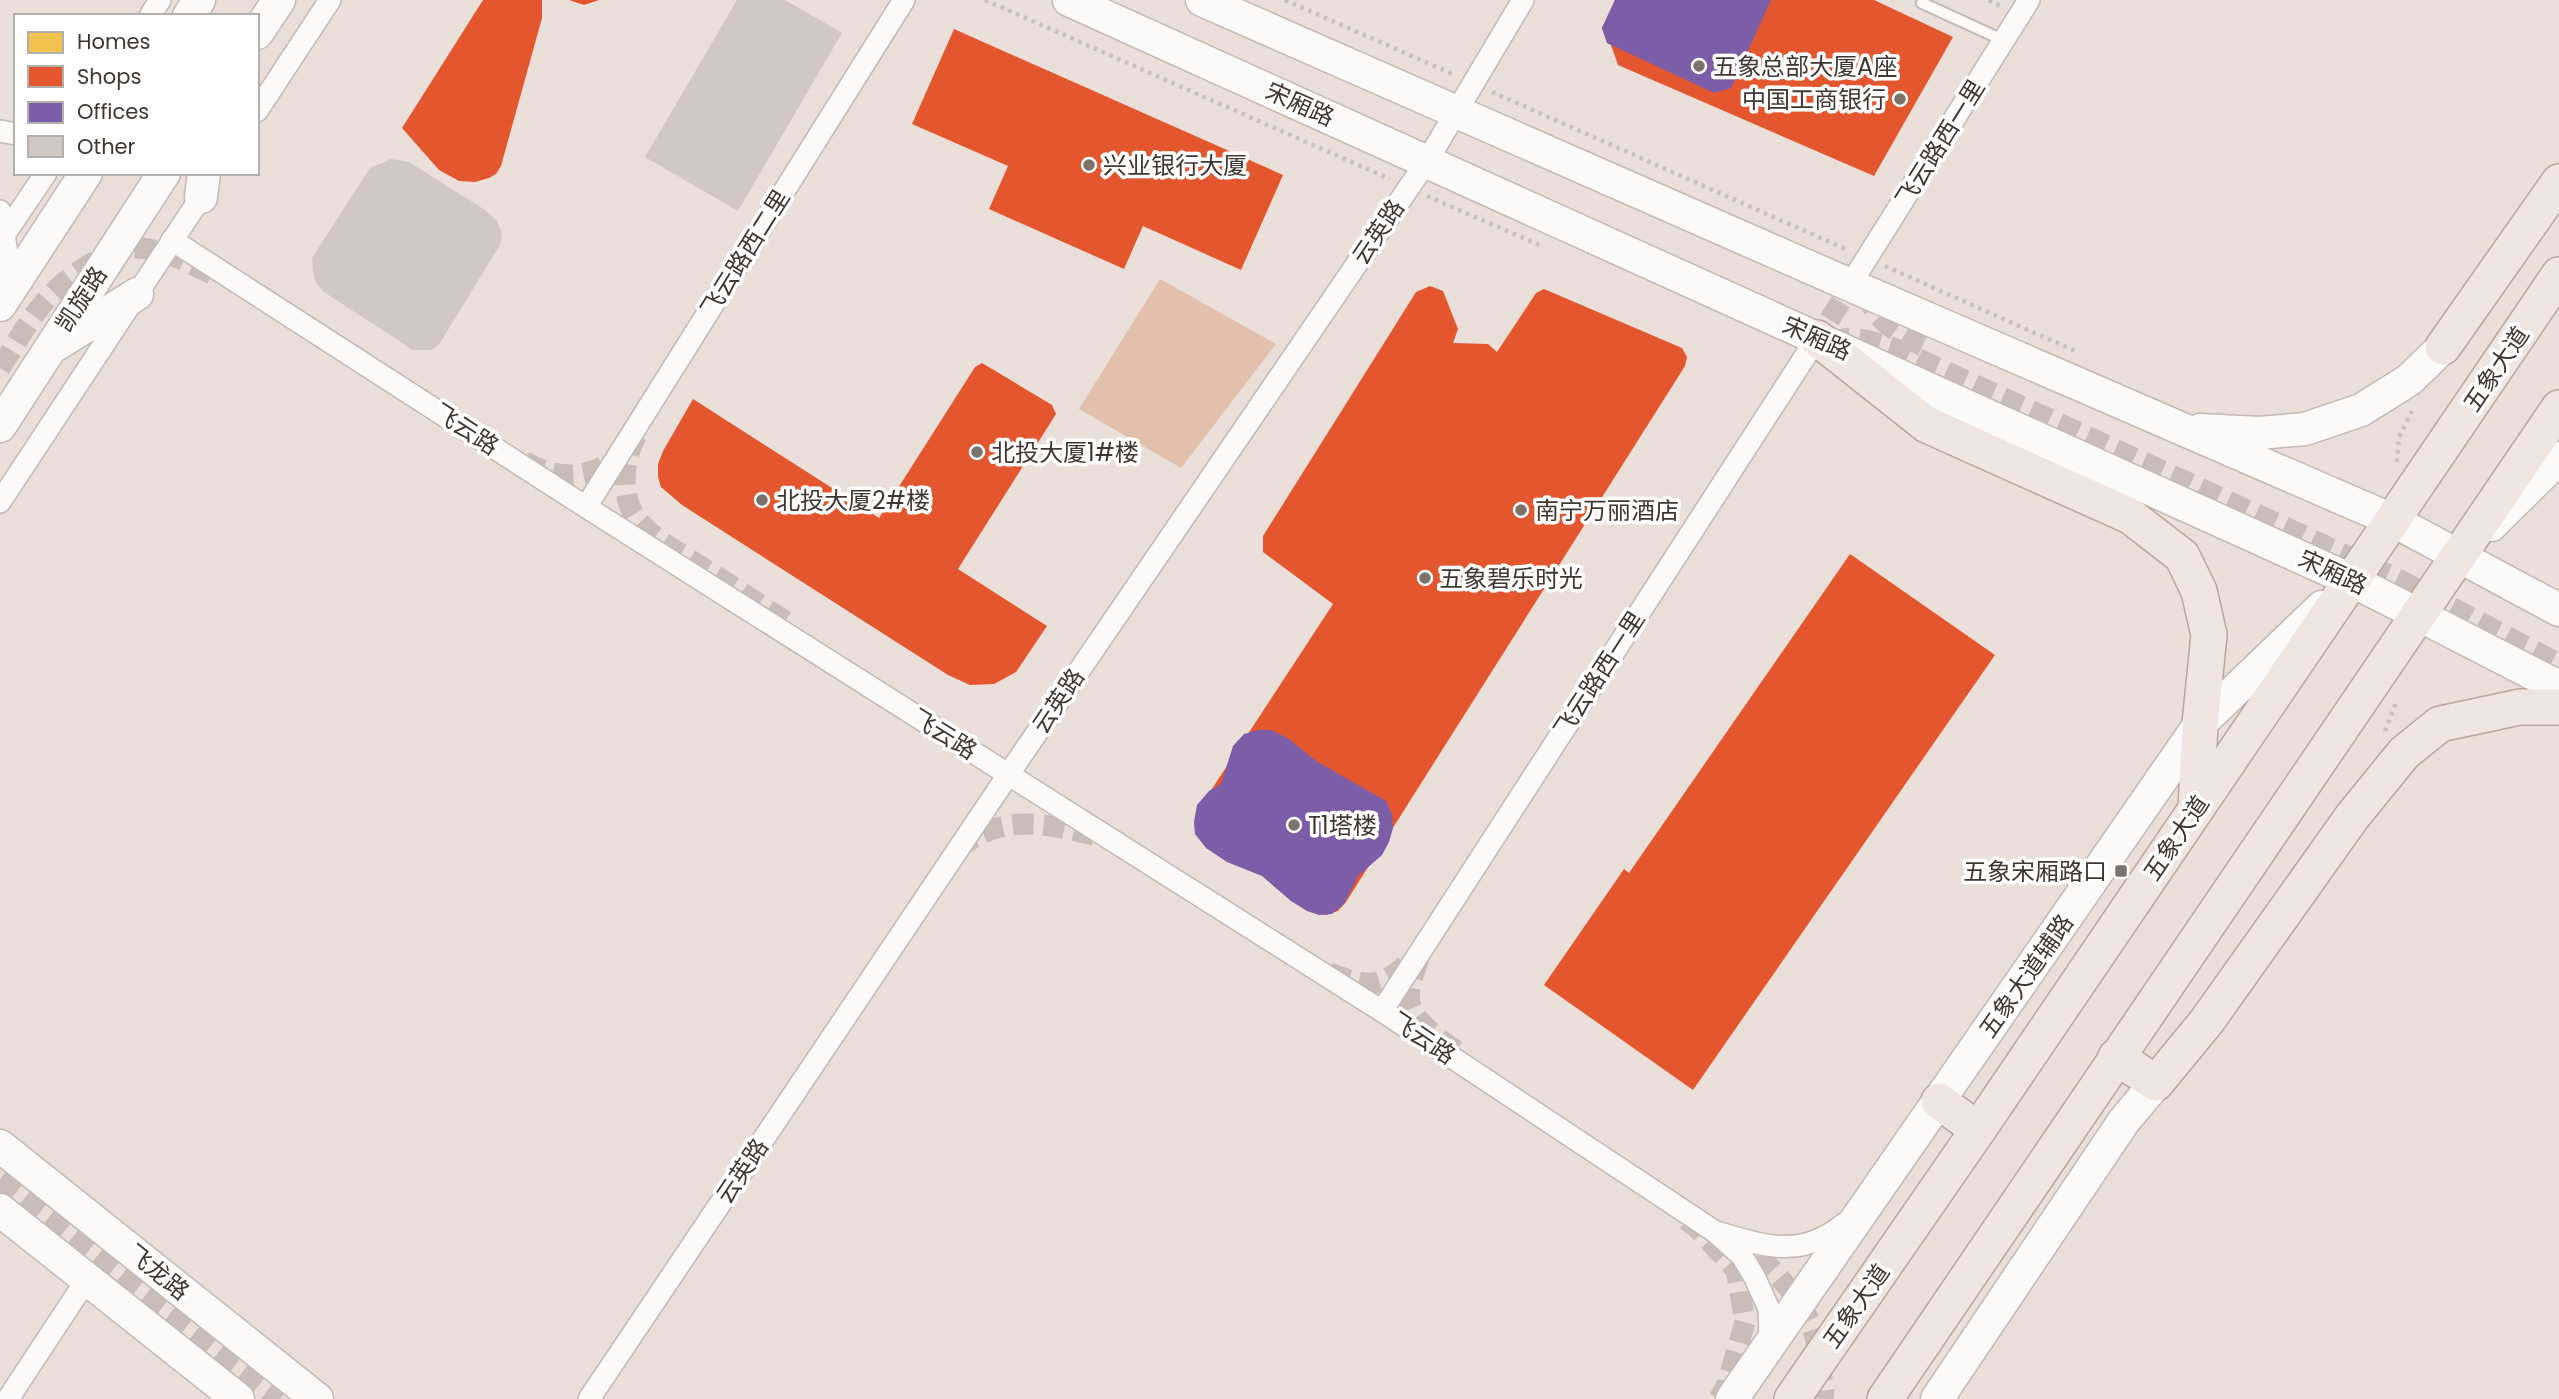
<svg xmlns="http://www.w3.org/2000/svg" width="2559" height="1399" font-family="Poppins,'Noto Sans SC',sans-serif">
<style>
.green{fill:#e3c0ac}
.homes{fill:#f2c14e}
.shops{fill:#e4572e}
.offices{fill:#7b5ea7}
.building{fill:#d1c8c3}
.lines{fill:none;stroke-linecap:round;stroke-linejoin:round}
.street-tunnel{stroke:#c8bdb8;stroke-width:21;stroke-dasharray:21 10;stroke-linecap:butt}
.lane-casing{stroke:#c3bab6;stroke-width:14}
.street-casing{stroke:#c3bab6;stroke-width:24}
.secondary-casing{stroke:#c3bab6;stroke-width:35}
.primary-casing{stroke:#baa69b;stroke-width:38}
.path{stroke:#c5c2bf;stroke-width:4.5;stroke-dasharray:3.5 5;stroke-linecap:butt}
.lane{stroke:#fcfaf9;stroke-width:10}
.street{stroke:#fcfaf9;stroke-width:21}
.secondary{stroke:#fcfaf9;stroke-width:32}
.primary{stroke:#efe6e1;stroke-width:35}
.poi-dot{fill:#7b726c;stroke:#fff;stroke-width:2.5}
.labels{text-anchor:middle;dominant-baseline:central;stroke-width:7;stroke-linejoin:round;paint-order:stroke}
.poi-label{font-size:24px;fill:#3f3732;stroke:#fff;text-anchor:start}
.street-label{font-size:24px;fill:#3f3732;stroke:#fff}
</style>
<rect width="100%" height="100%" fill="#eadfd9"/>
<!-- green -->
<path class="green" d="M1160 279 1276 344 1181 468 1079 409Z"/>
<!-- homes -->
<path class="homes" d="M1513 422 1527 427 1551 447 1577 462 1593 466 1601 474 1604 481 1602 493 1594 509 1561 549 1547 581 1531 595H1522L1508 589 1492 572 1444 548 1438 536 1441 525 1448 512 1471 488 1498 434 1504 426Z"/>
<!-- shops -->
<g class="shops">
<path d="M483 0H542V18L501 166 496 174 489 178 475 182 459 181 439 170 402 128Z"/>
<path d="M569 0H599L584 5Z"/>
<path d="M1615 0H1874L1953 37 1874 176 1618 65 1611 45 1607 43 1602 28Z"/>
<path d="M954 29 1283 175 1241 270 1143 226 1124 269 989 209 1008 166 912 124Z"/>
<path d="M1430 286 1443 291 1458 329 1453 343 1488 344 1497 352 1536 293 1544 289 1682 348 1687 357 1685 366 1346 902 1338 911 1326 915 1313 912 1208 832 1202 824 1200 811 1204 801 1333 604 1263 552V536L1416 292Z"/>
<path d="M982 363 1052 405 1056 414 958 569 1047 626 1016 672 994 684 970 685 948 675 682 505 661 487 658 477V464L663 451 693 399 879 518 975 367Z"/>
<path d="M1850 554 1995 655 1693 1090 1544 985 1624 869 1629 873Z"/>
</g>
<!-- offices -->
<g class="offices">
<path d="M1615 0H1771L1731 88 1714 93 1607 43 1602 28Z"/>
<path d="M1258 730H1271L1289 739 1316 761 1386 801 1392 814 1393 828 1389 842 1382 855 1358 876 1344 904 1332 914 1319 915 1307 911 1291 901 1262 876 1227 862 1206 848 1195 834 1194 822 1197 805 1209 791 1221 784 1233 746 1244 734Z"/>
</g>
<!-- building -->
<g class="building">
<path d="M737 0H785L842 33 738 211 645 157Z"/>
<path d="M391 159 409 162 485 210 497 221 502 234 500 245 440 343 432 350H413L324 292 316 283 313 271 312 258 370 168Z"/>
</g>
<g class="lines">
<!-- street-tunnel -->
<g class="street-tunnel">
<path d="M1867 289C1870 319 1900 335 1925 347"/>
<path d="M1829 343C1852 333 1875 342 1897 349L2400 580 2559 664"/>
<path d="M1813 346 1857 276"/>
<path d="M0 368C14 347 26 324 42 305 61 280 106 248 138 248 165 249 191 264 214 275"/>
<path d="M637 435C624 456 620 490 633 513 646 536 678 551 700 566 731 585 761 605 791 625"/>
<path d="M524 461C558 481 590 480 620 455"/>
<path d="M957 850C1003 810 1052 825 1105 838"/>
<path d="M1419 958C1415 971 1407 989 1410 1003 1414 1022 1442 1041 1457 1051"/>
<path d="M1329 973C1372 988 1378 989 1413 959"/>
<path d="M0 1179 280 1399"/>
<path d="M1686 1220 1696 1227 1736 1270 1745 1322 1727 1384 1719 1399"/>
<path d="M1734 1236C1760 1253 1801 1297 1812 1327 1819 1346 1820 1370 1824 1391L1823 1399"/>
</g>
<defs>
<path id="lane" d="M1922 3 2005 41"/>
<g id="street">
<path d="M150 16 160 0"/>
<path d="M257 111 330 0"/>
<path d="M0 131 16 134"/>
<path d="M0 211 8 259V292"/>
<path d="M172 240 586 507 1382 1011 1714 1231 1742 1256 1755 1278 1769 1309 1770 1344"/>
<path d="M0 241 46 173"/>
<path d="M1850 285 2029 0"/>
<path d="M0 502 207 188"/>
<path d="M586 507 904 0"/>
<path d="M1382 1011 1817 338"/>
<path d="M1720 1233C1753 1243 1789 1255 1822 1238 1832 1234 1841 1226 1850 1220"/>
<path d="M8 1399 87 1279"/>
<path d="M589 1399 1008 775 1427 161 1523 0"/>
</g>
<g id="secondary">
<path d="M1069 0 2351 580 2559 687"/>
<path d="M1202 0 1850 285 2392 520 2559 610"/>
<path d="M189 16 199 0"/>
<path d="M257 33 279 0"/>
<path d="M201 197 204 173"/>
<path d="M0 305 86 173"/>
<path d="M56 345 137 294"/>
<path d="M0 426 164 173"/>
<path d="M2200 430 2259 433 2305 429 2361 410 2409 380 2443 347"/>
<path d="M2491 525 2559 458"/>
<path d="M0 1146 317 1399"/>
<path d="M0 1210 238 1399"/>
<path d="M1732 1399 2200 724 2322 607"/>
<path d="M1937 1399 2124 1121 2156 1083"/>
</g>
<g id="primary">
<path d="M1817 338 1927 425 2130 516 2182 556 2199 591 2209 635 2200 724 2196 808"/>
<path d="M2443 347 2559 182"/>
<path d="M2116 1057 2156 1083 2207 1021 2352 817 2404 753 2440 724 2520 707H2559"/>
<path d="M1939 1101 1978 1130"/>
<path d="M1792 1399 1978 1130 2559 275"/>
<path d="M1885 1399 2559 408"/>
</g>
</defs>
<!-- lane casing -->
<use href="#lane" class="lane-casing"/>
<!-- street casing -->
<use href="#street" class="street-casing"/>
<!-- secondary casing -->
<use href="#secondary" class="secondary-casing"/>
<!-- primary casing -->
<use href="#primary" class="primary-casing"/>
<!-- path -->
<g class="path">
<path d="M985 0 1390 179"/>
<path d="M1285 0 1455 75"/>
<path d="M1989 0 2000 6"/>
<path d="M1492 92 1848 250"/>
<path d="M1427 196 1544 247"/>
<path d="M1885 266 2075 351"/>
<path d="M2397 462 2399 437 2412 411"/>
<path d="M2385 731 2397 700"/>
</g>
<!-- lane -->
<use href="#lane" class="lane"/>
<!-- street -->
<use href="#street" class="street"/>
<!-- secondary -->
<use href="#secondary" class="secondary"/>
<!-- primary -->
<use href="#primary" class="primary"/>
</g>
<!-- markers -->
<g class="poi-dot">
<circle cx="1699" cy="66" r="7"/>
<circle cx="1900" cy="99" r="7"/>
<circle cx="1089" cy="165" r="7"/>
<circle cx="977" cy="452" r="7"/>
<circle cx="762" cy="500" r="7"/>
<circle cx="1521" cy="510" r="7"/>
<circle cx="1425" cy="578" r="7"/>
<circle cx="1294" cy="825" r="7"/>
<rect x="2114" y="864" width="14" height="14" rx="3.5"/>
</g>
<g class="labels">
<!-- poi labels -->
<g class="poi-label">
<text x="1713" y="66">五象总部大厦A座</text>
<text x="1886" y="99" text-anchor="end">中国工商银行</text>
<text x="1103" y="165">兴业银行大厦</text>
<text x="991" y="452">北投大厦1#楼</text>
<text x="776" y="500">北投大厦2#楼</text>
<text x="1535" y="510">南宁万丽酒店</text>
<text x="1439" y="578">五象碧乐时光</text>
<text x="1308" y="825">T1塔楼</text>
<text x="2107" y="871" text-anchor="end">五象宋厢路口</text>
</g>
<!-- street labels -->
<g class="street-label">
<text transform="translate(1300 104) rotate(24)">宋厢路</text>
<text transform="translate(1940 143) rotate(-58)">飞云路西一里</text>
<text transform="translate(1378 232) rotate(-56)">云英路</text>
<text transform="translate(745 253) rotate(-58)">飞云路西二里</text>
<text transform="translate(81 299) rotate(-57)">凯旋路</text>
<text transform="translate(1817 338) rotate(24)">宋厢路</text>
<text transform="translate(2496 369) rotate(-56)">五象大道</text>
<text transform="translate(466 429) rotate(33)">飞云路</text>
<text transform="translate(2333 572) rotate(25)">宋厢路</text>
<text transform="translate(1599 674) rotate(-57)">飞云路西一里</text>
<text transform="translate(1058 701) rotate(-56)">云英路</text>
<text transform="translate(944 734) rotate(32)">飞云路</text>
<text transform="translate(2176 838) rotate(-56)">五象大道</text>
<text transform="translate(2026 976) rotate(-55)">五象大道辅路</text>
<text transform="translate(1423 1038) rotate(34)">飞云路</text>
<text transform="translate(742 1171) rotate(-56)">云英路</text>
<text transform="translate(158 1272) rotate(39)">飞龙路</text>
<text transform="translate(1856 1306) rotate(-55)">五象大道</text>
</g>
</g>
<!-- legend -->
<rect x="14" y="14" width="245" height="161" fill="#ffffff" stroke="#b2afad" stroke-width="2"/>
<rect x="28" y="32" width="35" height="21" fill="#f2c14e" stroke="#b2afad" stroke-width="2"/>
<text x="77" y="49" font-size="21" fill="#3f3732">Homes</text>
<rect x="28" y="66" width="35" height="21" fill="#e4572e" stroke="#b2afad" stroke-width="2"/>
<text x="77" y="84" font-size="21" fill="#3f3732">Shops</text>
<rect x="28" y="102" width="35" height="21" fill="#7b5ea7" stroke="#b2afad" stroke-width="2"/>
<text x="77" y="119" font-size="21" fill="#3f3732">Offices</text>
<rect x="28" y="136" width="35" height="21" fill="#d1c8c3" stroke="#b2afad" stroke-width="2"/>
<text x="77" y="154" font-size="21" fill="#3f3732">Other</text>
</svg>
